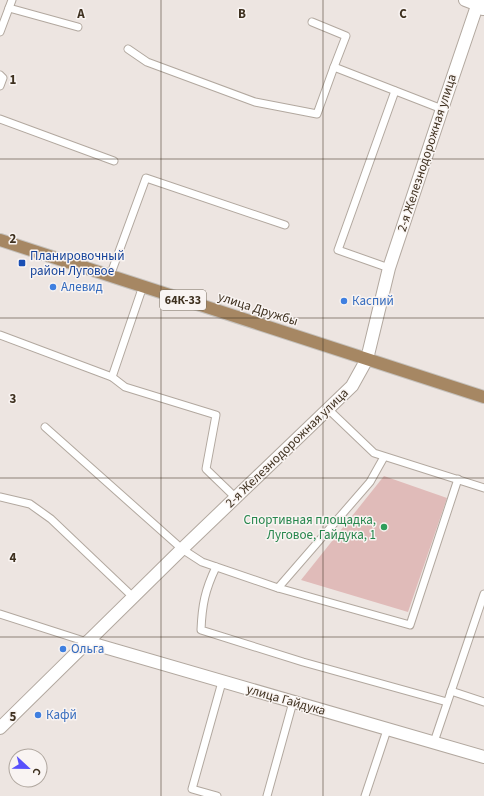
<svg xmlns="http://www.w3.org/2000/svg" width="484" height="796" font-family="'Source Sans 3',sans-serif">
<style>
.green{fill:#e0bbb9}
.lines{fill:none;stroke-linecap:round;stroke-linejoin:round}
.lane-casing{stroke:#b2a89f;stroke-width:9}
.street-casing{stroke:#b2a89f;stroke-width:14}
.primary-casing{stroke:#c5c1bc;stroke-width:14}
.lane{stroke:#fff;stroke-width:7}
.street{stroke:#fff;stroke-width:12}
.primary{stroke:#a68763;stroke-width:12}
.grid{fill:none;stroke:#3f3120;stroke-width:1;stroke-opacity:0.55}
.transit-dot{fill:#1a4fb4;stroke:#f9f4f2;stroke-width:1.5}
.shop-dot{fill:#3f7fe0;stroke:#f9f4f2;stroke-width:1.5}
.leisure-dot{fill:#2e9e5b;stroke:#f9f4f2;stroke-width:1.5}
.labels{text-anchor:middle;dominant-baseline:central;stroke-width:3;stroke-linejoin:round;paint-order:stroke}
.shield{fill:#f9f4f2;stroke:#776c5f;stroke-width:1}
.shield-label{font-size:12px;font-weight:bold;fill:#3f3120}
.street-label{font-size:13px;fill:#3f3120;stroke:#f9f4f2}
.transit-label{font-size:13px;fill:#164399;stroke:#f9f4f2;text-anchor:start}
.shop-label{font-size:13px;fill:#366cbe;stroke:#f9f4f2;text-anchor:start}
.leisure-label{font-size:13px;fill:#27864d;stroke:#f9f4f2;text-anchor:end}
.grid-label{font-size:13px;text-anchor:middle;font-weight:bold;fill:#3f3120;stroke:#f9f4f2;stroke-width:3;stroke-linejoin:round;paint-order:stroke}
</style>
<rect width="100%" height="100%" fill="#ede5e1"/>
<!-- green -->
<path class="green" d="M384 476 447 498 408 612 301 580Z"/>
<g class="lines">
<defs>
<g id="lane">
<path d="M9 8 78 27"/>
<path d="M312 22 346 36 334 67"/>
<path d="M0 32 12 0"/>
<path d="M128 49 147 62 255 102 317 114 334 67 442 109"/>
<path d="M0 75 3 78 0 86"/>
<path d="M0 119 114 161"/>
<path d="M389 268 338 250 395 91"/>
<path d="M110 276 146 178 285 225"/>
<path d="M0 335 112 377 143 286"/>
<path d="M112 377 125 387 216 415 206 469 236 498"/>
<path d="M328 409 374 453 484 488"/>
<path d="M45 427 182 549 202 562 278 588 370 482 384 457"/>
<path d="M0 497 30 504 51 519 133 597"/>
<path d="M216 567C205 590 202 605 201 630L303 662 447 702"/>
<path d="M278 588 410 625 458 479"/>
<path d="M0 614 87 642"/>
<path d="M451 691 484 702"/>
<path d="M434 742 484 594"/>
<path d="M217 796 192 789 222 682"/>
<path d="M267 796 293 702"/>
<path d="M365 796 387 730"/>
</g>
<g id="street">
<path d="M465 0 478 5 483 9"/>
<path d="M87 642 484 757"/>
<path d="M0 728 182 549 352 386 367 359 389 268 442 109 479 0"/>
</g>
<path id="primary" d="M0 240 484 397"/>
</defs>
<!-- lane casing -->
<use href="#lane" class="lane-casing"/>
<!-- street casing -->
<use href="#street" class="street-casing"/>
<!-- primary casing -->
<use href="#primary" class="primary-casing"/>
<!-- lane -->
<use href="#lane" class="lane"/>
<!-- street -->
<use href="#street" class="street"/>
<!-- primary -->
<use href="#primary" class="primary"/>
</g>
<!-- grid -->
<path class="grid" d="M161 0V796M323 0V796M0 159H484M0 318H484M0 478H484M0 637H484"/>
<!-- markers -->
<rect class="transit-dot" x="18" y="259" width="8" height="8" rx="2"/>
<g class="shop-dot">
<circle cx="53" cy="287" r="4"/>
<circle cx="344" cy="301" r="4"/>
<circle cx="63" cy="649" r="4"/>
<circle cx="38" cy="715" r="4"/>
</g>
<circle class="leisure-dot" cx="384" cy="527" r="4"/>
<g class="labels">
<!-- shield labels -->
<rect class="shield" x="160" y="290" width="46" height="20" rx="3"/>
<g class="shield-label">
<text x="183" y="300">64К-33</text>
</g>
<!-- street labels -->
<g class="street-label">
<text transform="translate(427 153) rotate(-72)">2-я Железнодорожная улица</text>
<text transform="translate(258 309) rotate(18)">улица Дружбы</text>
<text transform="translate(287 448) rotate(-44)">2-я Железнодорожная улица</text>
<text transform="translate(286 700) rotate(16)">улица Гайдука</text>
</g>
<!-- transit labels -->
<g class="transit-label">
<text x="30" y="256">Планировочный<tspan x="30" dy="15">район Луговое</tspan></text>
</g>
<!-- shop labels -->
<g class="shop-label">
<text x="61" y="287">Алевид</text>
<text x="352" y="301">Каспий</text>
<text x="71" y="649">Ольга</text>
<text x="46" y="715">Кафй</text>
</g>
<!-- leisure labels -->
<g class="leisure-label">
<text x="376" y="520">Спортивная площадка,<tspan x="376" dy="15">Луговое, Гайдука, 1</tspan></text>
</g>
</g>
<g class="grid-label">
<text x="81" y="18">A</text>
<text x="242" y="18">B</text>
<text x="403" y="18">C</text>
<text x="13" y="84">1</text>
<text x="13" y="243">2</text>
<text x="13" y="403">3</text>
<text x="13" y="562">4</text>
<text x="13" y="721">5</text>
</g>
<!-- north arrow -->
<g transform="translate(28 768) rotate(112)"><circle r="19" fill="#f9f4f2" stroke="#afa69e"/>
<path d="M0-3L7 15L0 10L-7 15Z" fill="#5850fc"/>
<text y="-6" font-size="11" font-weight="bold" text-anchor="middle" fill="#3f3120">С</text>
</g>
</svg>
